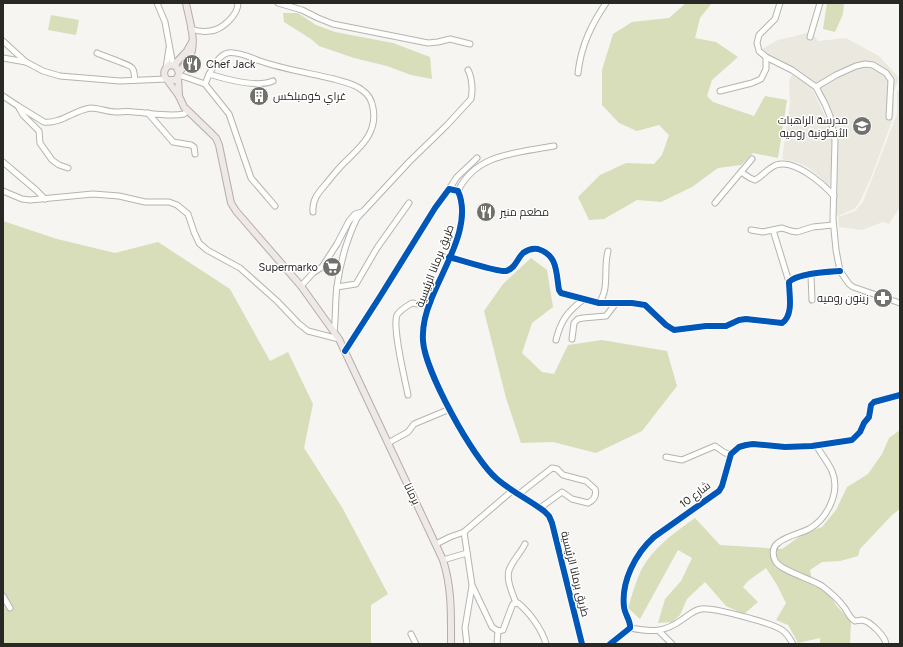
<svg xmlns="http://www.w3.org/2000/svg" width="903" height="647" font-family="Figtree,Cairo,sans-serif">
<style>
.built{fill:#ebe9df}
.green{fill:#d8deba}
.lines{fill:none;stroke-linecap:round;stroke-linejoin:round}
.minor-casing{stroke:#b5b4b1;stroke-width:7}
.major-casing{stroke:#b7aca6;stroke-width:8}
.minor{stroke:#fefefd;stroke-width:5}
.major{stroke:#eee8e6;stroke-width:6}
.cycleway-casing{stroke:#fff;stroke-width:8}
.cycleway{stroke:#0057b8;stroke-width:6}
.labels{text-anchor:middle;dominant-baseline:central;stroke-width:3;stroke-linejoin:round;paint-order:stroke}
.poi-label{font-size:11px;fill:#282825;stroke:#fff;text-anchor:start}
.street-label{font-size:11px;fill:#282825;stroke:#fff}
</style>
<rect width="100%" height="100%" fill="#f6f5f1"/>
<!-- built -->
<g class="built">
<path d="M807 33 813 34 818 41 846 38 879 56 899 78 894 91V114L892 121 870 180 859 203 854 209 838 216 835 215V130L816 86 805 76 767 56 763 52 762 49 778 40Z"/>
<path d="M792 75 810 85 827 120 832 140 831 172 829 187 819 176 809 168 799 163 782 159 790 104 789 80Z"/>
<path d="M900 89V207L889 224 883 222 862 230 839 227 838 217 855 211 863 202 897 114V91Z"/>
</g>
<!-- green -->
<g class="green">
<path d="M686 3H712L700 18 695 38 716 42 738 57 712 80 707 96 713 102 754 116 765 96 787 100 778 158 753 153 741 165 718 168 692 187 661 202 637 200 604 219 589 220 578 197 600 175 626 163 654 164 662 155 669 135 659 125 637 131 619 123 602 105V70L613 34 632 22 669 18Z"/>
<path d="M827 3H844L843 14 835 32 823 29Z"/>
<path d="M283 13H298L316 25 335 32 393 43 430 57 432 79 411 75 387 66 354 58 319 46 311 39 284 22Z"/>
<path d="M51 15 79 20 76 35 48 30Z"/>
<path d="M3 221 57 239 115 253 158 242 230 289 270 361 288 352 313 404 304 448 343 509 388 594 371 605V644H3Z"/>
<path d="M531 258 547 270 553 307 532 323 522 353 542 372 554 374 568 345 602 340 667 351 677 386 642 431 596 453 553 442 521 443 506 398 484 311 503 284Z"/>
<path d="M900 430V509L892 515 860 549 858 556 840 561 822 562 810 570 813 585 824 586 836 605 851 622 850 644H820V638L798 643 788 625 776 620 786 603 777 585 766 568 748 581 743 587 758 602 744 614 726 606 705 582 687 599 680 615 672 622 658 623 665 599 681 581 692 558 678 550 640 619 628 608C633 593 637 575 646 562 659 543 677 531 695 518L720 545 782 549 803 534 822 527 836 510 847 487 868 474 882 454 889 438Z"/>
</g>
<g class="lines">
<defs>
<g id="minor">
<path d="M157 3 165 22 173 65"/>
<path d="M278 3 302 10 318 18 333 24 428 43 438 42 450 39 470 44"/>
<path d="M780 3 775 19 759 35 757 43 759 51 766 57 792 70 816 87 825 104 830 116 835 140 833 219 836 250 840 271 849 284 853 287 900 303"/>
<path d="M191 29C197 31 204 32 210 31 222 30 238 15 238 3"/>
<path d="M810 37 820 3"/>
<path d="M3 41 26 62 43 71 60 76 120 81 167 79"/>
<path d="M97 53C103 56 131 65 132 68 135 71 134 77 135 80"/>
<path d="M3 58 26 62"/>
<path d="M166 68 169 48"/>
<path d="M578 73C581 46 591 25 606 3"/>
<path d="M209 74C225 79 257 88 273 81"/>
<path d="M179 75 205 84 229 114 251 178 275 206"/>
<path d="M205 84C208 76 216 58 225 54 232 50 250 57 257 60 282 69 309 73 334 79 344 82 355 84 362 90 368 94 372 101 373 108 378 134 359 148 343 164 336 171 331 178 325 185 318 193 312 200 313 212"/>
<path d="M816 87 836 75 856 66 865 64 873 65 886 73 891 80 889 117"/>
<path d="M720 91 752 83 761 79 766 69V57"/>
<path d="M3 96 18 106"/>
<path d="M148 113 173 142 191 145 194 147 195 154"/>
<path d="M3 162 36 190 45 199"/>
<path d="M68 168 59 165 52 160 40 143 39 131 23 115 18 106 44 122C61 124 74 110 91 108 99 108 107 112 116 112 122 112 128 111 134 112 151 113 168 117 184 114L187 111"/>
<path d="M741 172 752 159"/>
<path d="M449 189 457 177 477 158"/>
<path d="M3 191 22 199 30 200 93 194 119 196 145 202H169L177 205 188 214 194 232 199 243 207 250 240 268 277 301 298 323 308 331 339 339"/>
<path d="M458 191C476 153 518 153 554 146"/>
<path d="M715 203 741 172 750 178 755 180C763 176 768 168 776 165 795 159 822 183 834 196"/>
<path d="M751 230 763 232 782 228 791 231 797 232 813 227 833 225"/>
<path d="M773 230 789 282"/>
<path d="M449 257C461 260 497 272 506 271 515 269 517 259 523 253 527 250 533 248 538 249 558 255 556 273 559 290L561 293 599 303H632L645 305 666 325 674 330 706 326H726L739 320 746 319 782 323C794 315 789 294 789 282 798 273 826 272 840 271"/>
<path d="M811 275 812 300"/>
<path d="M301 286 313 273 322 267 337 244 349 221 355 214 362 212"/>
<path d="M337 287 356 284 377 248 409 203"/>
<path d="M599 303C610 288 603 269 608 251"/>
<path d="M334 332C336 317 335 301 337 286 340 264 347 239 357 218L409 162 447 125 471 99C473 91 472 77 468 70"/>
<path d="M572 339 574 323 578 319 583 318 606 316 616 303"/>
<path d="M556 340C561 320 568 311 584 299"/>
<path d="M345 351 381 295 435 208 449 189 458 191C473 225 443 268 431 300 426 312 422 327 423 341 425 371 473 459 497 479 511 491 529 500 544 511L549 516 552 523 582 644"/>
<path d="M408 395C405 380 392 327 397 315 400 310 407 306 412 303L429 306"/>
<path d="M388 443 408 432 414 424 450 409"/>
<path d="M816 445C821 454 828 462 832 471 841 492 827 519 809 529 799 534 786 536 778 543 772 547 772 556 776 562 782 571 811 579 822 586 830 592 838 599 844 607 848 612 849 618 855 621 856 621 860 620 862 620 870 621 885 636 886 644"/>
<path d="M666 457 682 460 715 446 725 453 731 454"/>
<path d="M519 494 552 468 557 469 563 475 586 481 595 489C597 496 594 500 588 503L572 499 562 492 540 508"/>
<path d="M464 532 472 585 492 627 498 631 503 630 512 606 513 604 518 603C529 612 542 629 546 644"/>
<path d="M436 544 450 537 464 532 513 490"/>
<path d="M443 560 467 553"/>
<path d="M3 596 10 608"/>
<path d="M516 603C512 592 504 576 511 566 515 558 521 552 525 544"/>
<path d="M630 628C652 632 664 633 683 619 689 615 694 610 701 609 712 607 772 623 782 630 787 633 790 639 793 644"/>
<path d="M659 631 672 644"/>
<path d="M411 634 416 644"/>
<path d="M467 644 465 628 472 586"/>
<path d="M497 644 498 631"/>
<path d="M610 644 630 628C631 621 625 615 624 607 621 582 635 554 654 537L719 491 722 486 731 454 739 447 746 445 753 444 785 447 812 446 852 440 860 432 864 423 869 417 871 405 874 402 900 395"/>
</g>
<g id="major">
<path d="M174 65 187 51 192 42"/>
<path d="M179 73C183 67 188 62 190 57 197 40 189 20 186 3"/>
<path d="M178 77 179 96"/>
<path d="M168 80H175L178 77 179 73 176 66 169 65C165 69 163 71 165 77L179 96 184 107 210 132 216 138 219 145 231 203 236 211 301 286 339 339 443 560C452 588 451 615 451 644"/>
</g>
</defs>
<!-- minor casing -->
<use href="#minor" class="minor-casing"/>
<!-- major casing -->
<use href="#major" class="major-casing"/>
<!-- minor -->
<use href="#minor" class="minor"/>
<!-- major -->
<use href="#major" class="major"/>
<defs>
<g id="cycleway">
<path d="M449 257C461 260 497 272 506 271 515 269 517 259 523 253 527 250 533 248 538 249 558 255 556 273 559 290L561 293 599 303H632L645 305 666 325 674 330 706 326H726L739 320 746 319 782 323C794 315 789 294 789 282 798 273 826 272 840 271"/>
<path d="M345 351 381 295 435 208 449 189 458 191C473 225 443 268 431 300 426 312 422 327 423 341 425 371 473 459 497 479 511 491 529 500 544 511L549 516 552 523 582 644"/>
<path d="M610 644 630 628C631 621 625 615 624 607 621 582 635 554 654 537L719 491 722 486 731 454 739 447 746 445 753 444 785 447 812 446 852 440 860 432 864 423 869 417 871 405 874 402 900 395"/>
</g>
</defs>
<!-- cycleway casing -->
<use href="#cycleway" class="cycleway-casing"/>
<!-- cycleway -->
<use href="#cycleway" class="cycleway"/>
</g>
<!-- icons -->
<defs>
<symbol id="restaurant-disc" viewBox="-11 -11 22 22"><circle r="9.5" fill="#70706c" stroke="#fff"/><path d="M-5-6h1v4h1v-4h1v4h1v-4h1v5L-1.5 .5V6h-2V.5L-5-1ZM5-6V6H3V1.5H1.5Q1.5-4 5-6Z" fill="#fff"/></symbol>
<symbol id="building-disc" viewBox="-11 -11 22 22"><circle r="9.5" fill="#70706c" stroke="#fff"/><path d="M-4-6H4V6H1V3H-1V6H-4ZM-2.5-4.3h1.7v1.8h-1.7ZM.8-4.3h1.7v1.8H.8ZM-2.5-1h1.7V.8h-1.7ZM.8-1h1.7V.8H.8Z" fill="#fff"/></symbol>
<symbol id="school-disc" viewBox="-11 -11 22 22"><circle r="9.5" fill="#70706c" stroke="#fff"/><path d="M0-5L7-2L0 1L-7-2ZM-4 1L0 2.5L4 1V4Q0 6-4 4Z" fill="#fff"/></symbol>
<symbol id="supermarket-disc" viewBox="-11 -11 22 22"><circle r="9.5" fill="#70706c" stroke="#fff"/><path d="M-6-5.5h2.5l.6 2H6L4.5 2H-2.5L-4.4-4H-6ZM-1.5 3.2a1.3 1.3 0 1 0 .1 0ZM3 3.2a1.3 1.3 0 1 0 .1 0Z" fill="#fff"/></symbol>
<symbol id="pharmacy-disc" viewBox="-11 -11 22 22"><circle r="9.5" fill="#70706c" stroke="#fff"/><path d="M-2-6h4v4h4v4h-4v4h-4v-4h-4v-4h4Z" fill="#fff"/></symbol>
</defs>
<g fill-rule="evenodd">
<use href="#restaurant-disc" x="181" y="53" width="22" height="22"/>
<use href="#building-disc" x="248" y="85" width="22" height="22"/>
<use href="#school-disc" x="851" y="115" width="22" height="22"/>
<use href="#restaurant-disc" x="475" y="201" width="22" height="22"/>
<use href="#supermarket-disc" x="321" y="256" width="22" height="22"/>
<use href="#pharmacy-disc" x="872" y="287" width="22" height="22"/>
</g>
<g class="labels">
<!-- poi labels -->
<g class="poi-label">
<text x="206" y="64">Chef Jack</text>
<text x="273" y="96">غراي كومبلكس</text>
<text x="848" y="120" text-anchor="end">مدرسة الراهبات<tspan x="848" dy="13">الأنطونية روميه</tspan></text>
<text x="500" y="212">مطعم منير</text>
<text x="318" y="267" text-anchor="end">Supermarko</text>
<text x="869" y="298" text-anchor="end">زينون روميه</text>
</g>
<!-- street labels -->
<g class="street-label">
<text transform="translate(435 266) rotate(-69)">طريق برمانا الرئيسية</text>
<text transform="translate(412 494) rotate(64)">برمانا</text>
<text transform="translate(695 495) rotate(-37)">شارع 10</text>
<text transform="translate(575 574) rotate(76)">طريق برمانا الرئيسية</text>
</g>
</g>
<!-- border -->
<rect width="903" height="647" fill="none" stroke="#282825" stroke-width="8"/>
</svg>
